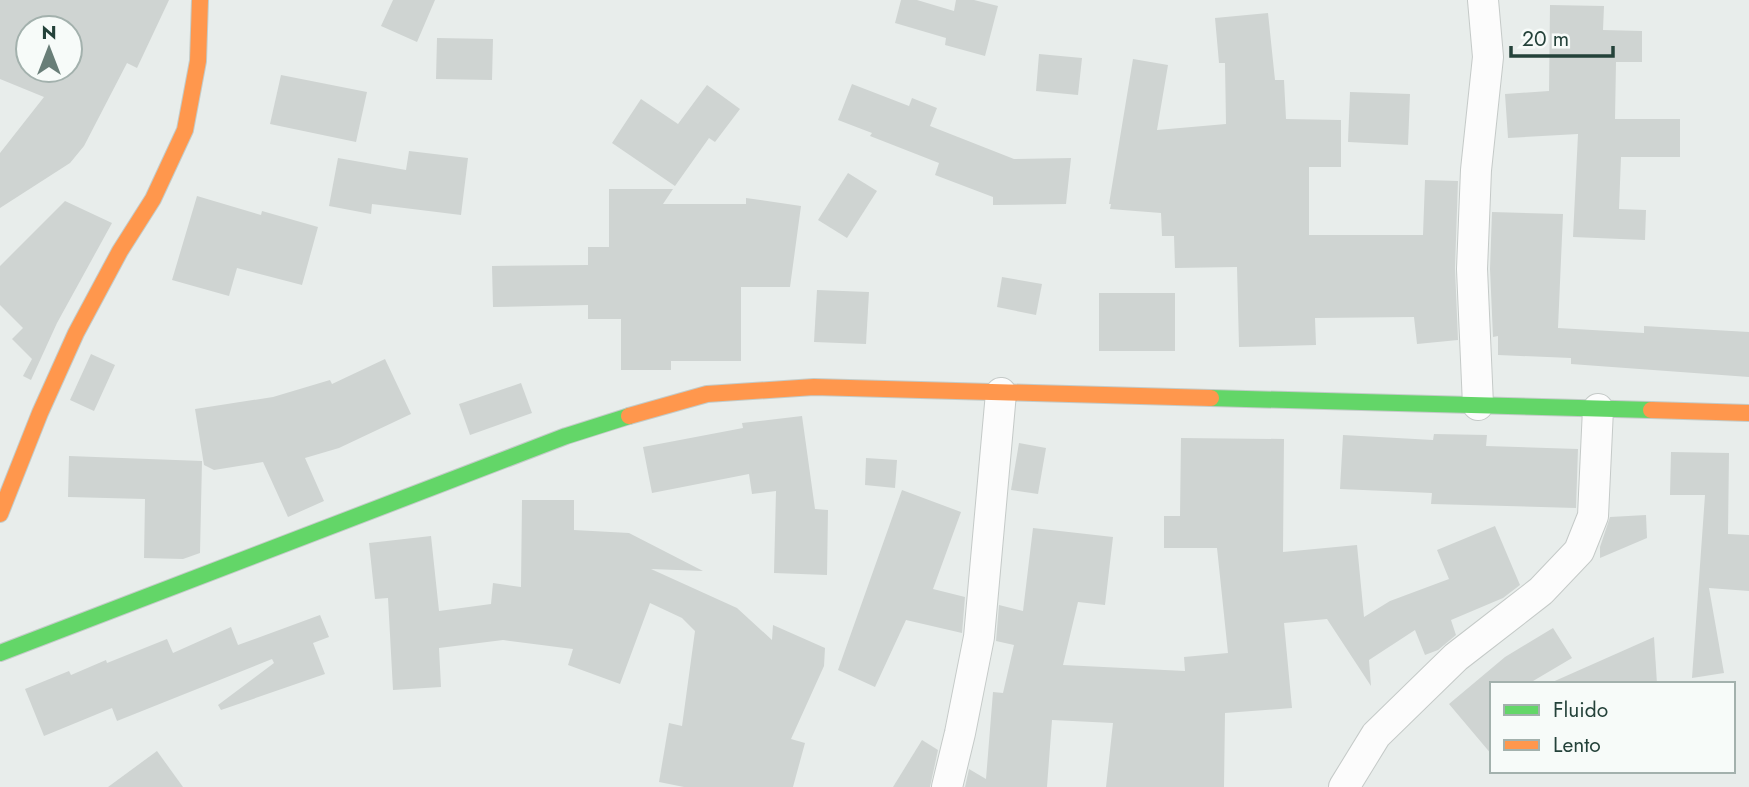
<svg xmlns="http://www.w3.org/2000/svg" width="1749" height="787" font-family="Jost,sans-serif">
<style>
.building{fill:#cfd4d2;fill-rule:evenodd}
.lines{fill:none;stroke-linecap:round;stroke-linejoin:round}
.street-casing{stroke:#c5cac8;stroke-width:32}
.fast-casing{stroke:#c3cbc8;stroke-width:18}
.slow-casing{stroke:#c3cbc8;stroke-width:18}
.street{stroke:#fcfcfc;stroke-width:30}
.fast{stroke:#63d668;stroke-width:16}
.slow{stroke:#ff974d;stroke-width:16}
</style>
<rect width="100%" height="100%" fill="#e8edeb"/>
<!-- building -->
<g class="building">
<path d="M0 0H169L137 68 127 63 84 146 70 163 0 208V153L44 97 0 79ZM28 28H70V70H28Z"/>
<path d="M393 0H435L417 42 381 26Z"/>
<path d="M901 0H917L954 11 956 0H974L998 6 985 56 945 45 946 38 895 23Z"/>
<path d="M1550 5 1604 6 1603 30 1642 31V62H1616L1615 119H1680V157H1621L1619 209 1646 210 1645 240 1573 237 1578 134 1508 138 1505 94 1549 91Z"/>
<path d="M1268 13 1275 80H1284L1286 119 1341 120V167H1309V235H1423L1425 180 1458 181 1455 268 1458 340 1417 344 1414 317 1315 318 1316 345 1239 347 1237 267 1175 268 1174 236H1162L1161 213 1110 209 1111 204H1109L1133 59 1168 65 1157 130 1226 124 1225 63H1219L1215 18Z"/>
<path d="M437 38 493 39 492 80 436 79Z"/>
<path d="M1039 54 1082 58 1078 95 1036 91Z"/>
<path d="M281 75 367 92 356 142 270 124Z"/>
<path d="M852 84 909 106 912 98 937 108 930 126 1014 159 1071 158 1066 204 993 205V197L935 175 939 163 870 136 872 133 838 120Z"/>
<path d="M707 85 740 109 715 142 709 138 675 186 612 143 641 99 678 124Z"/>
<path d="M1350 92 1410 94 1408 145 1348 142Z"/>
<path d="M409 151 468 158 461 215 372 204 371 214 329 206 338 158 406 170Z"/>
<path d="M848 173 877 191 847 238 818 220Z"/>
<path d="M609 189H673L663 204H746V198L801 206 790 287H741V361H671V370H621V319H588V305L493 307 492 266 588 265V247H609Z"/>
<path d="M197 196 261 215 262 211 318 227 302 285 237 268 229 296 172 280Z"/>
<path d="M65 201 112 223 57 323 31 380 23 376 32 359 12 339 23 328 0 305V266Z"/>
<path d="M1492 212 1563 214 1558 328 1644 333V326L1749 332V377L1571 364V358L1498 355V336L1493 337 1490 269Z"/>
<path d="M1002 277 1042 284 1036 315 997 307Z"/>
<path d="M817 290 869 292 866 344 814 342Z"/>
<rect x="1099" y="293" width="76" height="58"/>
<path d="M91 354 115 365 94 411 70 400Z"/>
<path d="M385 359 411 414 339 448 305 458 324 501 288 517 263 462 214 470 204 465 195 409 273 397 330 380 332 384Z"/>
<path d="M521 383 532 413 470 435 459 404Z"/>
<path d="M802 416 815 509 828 510 827 575 774 573 776 491 752 494 749 474 652 493 643 447 743 428 742 423Z"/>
<path d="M1434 434 1487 435 1486 446 1578 449 1576 508 1431 504 1432 493 1340 489 1343 435 1433 440Z"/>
<path d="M1181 438 1284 439 1283 552 1357 545 1364 617 1390 601 1449 579 1437 550 1495 526 1520 585 1503 598 1451 620 1456 635 1438 650 1425 655 1415 630 1369 660 1371 686 1327 619 1284 623 1292 708 1225 713 1224 787H1106L1113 723 1052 720 1047 787H965L969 769 986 779 993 692 1003 693 1014 645 996 641 999 605 1023 611 1033 528 1113 537 1105 605 1078 602 1063 665 1185 671 1184 657 1228 653 1217 548H1164V516H1180Z"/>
<path d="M1019 443 1046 448 1038 494 1011 490Z"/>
<path d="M1671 452 1729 453 1728 534 1749 535V591L1709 588 1724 673 1692 678 1705 495H1670Z"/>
<path d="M69 456 202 461 200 553 183 559 144 558 145 499 68 497Z"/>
<path d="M866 458 897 460 895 488 865 485Z"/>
<path d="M902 490 961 512 933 589 965 597 962 633 906 620 875 687 838 670Z"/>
<path d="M522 500H574V530L629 533 703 571 651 569 737 608 772 640 773 625 825 648 824 666 791 739 805 743 793 787H684L659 782 669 723 682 726 695 631 682 618 650 603 620 684 568 665 573 649 503 640 439 648 441 687 393 690 388 598 375 599 369 543 431 536 439 611 491 604 493 583 521 587Z"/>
<path d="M1646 515 1647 538 1600 558V547L1610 517Z"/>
<path d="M320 615 329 637 313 643 325 674 221 710 218 705 274 663 272 659 117 721 112 708 44 736 25 689 69 671 71 675 106 660 107 663 167 639 173 653 231 627 238 645Z"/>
<path d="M1553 628 1572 658 1528 684H1492V755L1449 704 1505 657Z"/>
<path d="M1654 637 1657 684H1548Z"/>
<path d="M922 740 938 750 930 787H893Z"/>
<path d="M157 751 183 787H108Z"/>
</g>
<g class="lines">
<defs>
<g id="street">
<path d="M1478 405 1472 269 1476 170 1488 57 1483 0"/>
<path d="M947 787 960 733 979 637 1001 393"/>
<path d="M1344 787 1376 735 1456 657 1541 591 1579 551 1593 516 1598 409"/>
</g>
<g id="fast">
<path d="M1211 398 1651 410"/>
<path d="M0 653 566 436 629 416"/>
</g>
<g id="slow">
<path d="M1651 410 1749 413"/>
<path d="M629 416 707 394 814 387 1211 398"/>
<path d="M0 514 40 413 76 333 120 251 153 199 185 130 198 61 200 0"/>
</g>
</defs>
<!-- street casing -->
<use href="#street" class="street-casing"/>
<!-- fast casing -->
<use href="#fast" class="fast-casing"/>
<!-- slow casing -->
<use href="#slow" class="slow-casing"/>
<!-- street -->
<use href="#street" class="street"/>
<!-- fast -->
<use href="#fast" class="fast"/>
<!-- slow -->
<use href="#slow" class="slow"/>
</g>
<!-- legend -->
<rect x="1490" y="682" width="245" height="91" fill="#f7fbf9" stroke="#a3b1ad" stroke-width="2"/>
<rect x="1504" y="705" width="35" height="10" fill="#63d668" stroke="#a3b1ad" stroke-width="2"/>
<text x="1553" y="717" font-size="21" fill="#24423a">Fluido</text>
<rect x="1504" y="740" width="35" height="10" fill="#ff974d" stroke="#a3b1ad" stroke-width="2"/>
<text x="1553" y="752" font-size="21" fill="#24423a">Lento</text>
<!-- north arrow -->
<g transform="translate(49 49)"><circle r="33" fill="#f7fbf9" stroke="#a3b1ad" stroke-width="2"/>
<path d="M0-5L12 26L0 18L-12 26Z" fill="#697e78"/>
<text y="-10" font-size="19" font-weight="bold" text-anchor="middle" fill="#24423a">N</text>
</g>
<!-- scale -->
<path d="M1511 46v10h102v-10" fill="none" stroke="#24423a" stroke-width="3.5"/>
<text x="1522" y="46" font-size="21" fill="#24423a" stroke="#f7fbf9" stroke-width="5" paint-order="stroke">20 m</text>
</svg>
